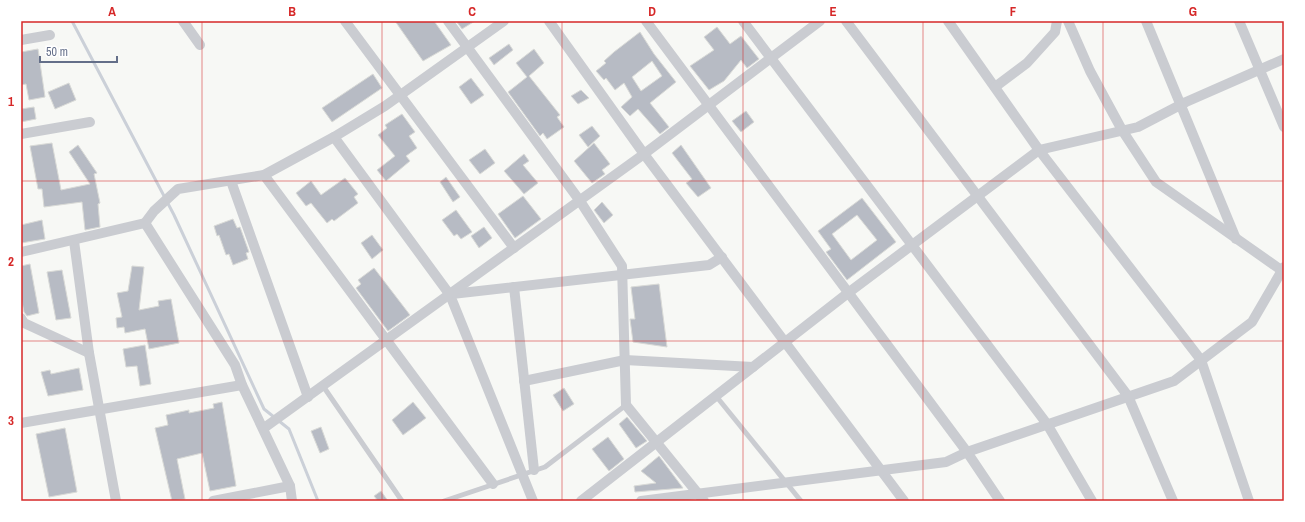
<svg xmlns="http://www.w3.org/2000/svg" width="1305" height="522" font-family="'Archivo Narrow',sans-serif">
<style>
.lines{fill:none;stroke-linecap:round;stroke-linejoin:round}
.stream{stroke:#cbd0d8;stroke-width:3}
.building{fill:#b7bbc4;stroke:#d9dad7;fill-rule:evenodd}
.lane{stroke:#caccd1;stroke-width:5}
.street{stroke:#caccd1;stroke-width:10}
.grid{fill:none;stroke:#d62828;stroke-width:1;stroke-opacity:0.55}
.neatline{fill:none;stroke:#d62828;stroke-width:1.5}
.grid-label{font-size:13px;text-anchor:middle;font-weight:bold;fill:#d62828}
</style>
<rect width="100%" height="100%" fill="#f7f8f5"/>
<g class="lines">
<!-- stream -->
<g class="stream">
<path d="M72 21 174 215 264 409 274 417"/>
<path d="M279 421 289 429 318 501"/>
</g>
</g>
<!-- building -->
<g class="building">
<path d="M395 21H434L451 45 423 61Z"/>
<path d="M456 21H475L462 29Z"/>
<path d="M717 27 730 44 741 36 759 59 747 68 741 60 724 81 709 90 690 66 714 50 704 37Z"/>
<path d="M640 32 654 54 676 82 650 103 669 127 660 134 638 109 630 116 621 107 632 97 624 83 615 90 606 78 604 80 596 71 606 63 604 61 614 52ZM652 61 662 76 641 91 632 77Z"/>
<path d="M509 44 513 50 494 65 489 58Z"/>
<path d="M38 49 45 97 29 100 26 84 21 85V52Z"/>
<path d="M534 49 544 63 529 76 560 115 557 117 564 127 547 139 543 133 540 136 508 92 527 77 516 63Z"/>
<path d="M373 74 382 88 332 122 322 108Z"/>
<path d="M471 78 484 95 471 104 459 87Z"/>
<path d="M69 83 76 100 55 109 48 92Z"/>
<path d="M581 90 589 98 578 104 571 96Z"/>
<path d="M34 107 36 119 21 122V109Z"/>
<path d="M746 111 754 122 741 132 732 121Z"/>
<path d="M402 114 415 132 409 136 417 148 406 156 410 161 386 181 377 170 395 156 378 135 387 128 385 125Z"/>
<path d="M592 126 600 136 588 147 579 135Z"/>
<path d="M52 143 61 190 90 184 69 152 78 145 97 173 94 174 100 203 98 204 100 227 85 230 82 202 44 207 42 189H38L30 146Z"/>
<path d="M594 143 610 164 602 170 605 174 592 183 574 161Z"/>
<path d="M681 145 711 188 698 197 686 183 692 179 672 153Z"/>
<path d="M485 149 495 163 480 174 469 160Z"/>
<path d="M524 154 529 161 523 165 538 183 524 194 504 171Z"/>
<path d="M446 177 460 197 453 202 440 182Z"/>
<path d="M345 178 358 194 354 197 358 203 334 221 332 219 327 223 311 203 306 206 296 193 311 181 321 195Z"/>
<path d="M523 196 541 219 515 238 498 214Z"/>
<path d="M862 198 896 242 847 280 826 252 831 249 818 231ZM857 215 877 240 851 260 832 234Z"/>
<path d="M602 202 613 215 604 223 594 210Z"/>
<path d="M456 210 472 232 461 239 457 234 454 236 442 220Z"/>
<path d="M233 219 237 228 240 227 249 252 246 253 248 259 233 265 229 254 226 255 219 235 217 236 214 226Z"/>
<path d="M42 220 45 239 21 243V225Z"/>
<path d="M484 227 492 238 479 248 471 236Z"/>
<path d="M372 235 383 250 372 259 361 243Z"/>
<path d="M30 264 39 313 27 316 24 312 21 297V266Z"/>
<path d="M132 266 144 267 139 310 159 306 158 301 171 299 179 343 149 349 145 329 125 333 124 327 117 328 116 318 122 317 117 293 128 291Z"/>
<path d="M374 268 410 315 388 331 356 288 361 284 358 280Z"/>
<path d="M62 270 71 318 56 320 47 272Z"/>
<path d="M659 284 667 347 633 342 630 319H635L631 287Z"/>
<path d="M145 345 151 384 140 386 137 366 126 367 123 349Z"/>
<path d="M79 368 83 390 48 396 41 372 50 370 51 374Z"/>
<path d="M564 388 574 404 563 411 553 395Z"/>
<path d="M222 402 236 486 210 491 202 453 177 459 185 499 172 501 155 428 168 425 166 415 189 410V413L214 408 213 404Z"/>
<path d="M413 402 426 418 403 435 392 420Z"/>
<path d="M627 417 647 441 636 448 619 424Z"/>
<path d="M321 427 329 449 320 453 311 431Z"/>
<path d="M65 428 77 492 49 497 36 434Z"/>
<path d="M608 437 624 459 609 471 592 449Z"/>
<path d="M659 456 683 488 635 492 634 486 656 483 641 471Z"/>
<path d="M381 491 388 501H378L374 496Z"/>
</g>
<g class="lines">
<!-- lane -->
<g class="lane">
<path d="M323 386 402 501"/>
<path d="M716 396 801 501"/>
<path d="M444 501 545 467 626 405"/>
</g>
<!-- street -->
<g class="street">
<path d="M183 21 200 45"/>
<path d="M345 21 514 248"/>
<path d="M448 21 580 201 622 266 626 405 704 501"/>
<path d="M549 21 644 154 904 501"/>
<path d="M646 21 967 452 1000 501"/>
<path d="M743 21 1047 424 1092 501"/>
<path d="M846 21 1128 396 1173 501"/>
<path d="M948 21 1039 150 1201 360 1249 501"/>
<path d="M1068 21 1090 71 1122 130 1156 182 1284 272"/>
<path d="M1146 21 1236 239"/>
<path d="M1239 21 1284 127"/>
<path d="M21 40 50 35"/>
<path d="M995 87 1027 63 1055 32 1057 21"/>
<path d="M21 134 90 122"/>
<path d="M334 137 450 295 533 501"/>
<path d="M264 175 493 484"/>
<path d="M231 181 308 397"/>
<path d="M145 223 235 365 242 385 290 486 292 501"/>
<path d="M74 241 89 353 116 501"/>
<path d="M21 252 145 223 154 211 178 189 264 175 334 137 385 106 504 21"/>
<path d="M514 287 534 470"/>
<path d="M452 294 709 265 722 257"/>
<path d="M21 318 24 323 89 353"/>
<path d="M524 381 625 360 753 367"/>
<path d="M21 423 242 385"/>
<path d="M264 428 644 154 820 21"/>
<path d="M213 501 290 486"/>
<path d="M581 501 848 293 1039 150 1138 127 1186 102 1284 59"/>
<path d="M641 501 946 462 967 452 1174 381 1252 322 1284 267"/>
</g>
</g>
<!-- grid -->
<path class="grid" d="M202 21V501M382 21V501M562 21V501M743 21V501M923 21V501M1103 21V501M21 181H1284M21 341H1284"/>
<!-- border -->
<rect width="1305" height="522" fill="none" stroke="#ffffff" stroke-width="44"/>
<!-- scale -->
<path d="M40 56v6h77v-6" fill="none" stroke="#646f89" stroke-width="2"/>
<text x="46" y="56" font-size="12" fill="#646f89" stroke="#ffffff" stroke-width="3" paint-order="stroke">50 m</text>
<rect x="22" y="22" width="1261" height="478" class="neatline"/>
<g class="grid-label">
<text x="112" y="16">A</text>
<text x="292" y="16">B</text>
<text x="472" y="16">C</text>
<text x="652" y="16">D</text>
<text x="833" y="16">E</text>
<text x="1013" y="16">F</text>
<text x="1193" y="16">G</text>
<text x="11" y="106">1</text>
<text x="11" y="266">2</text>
<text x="11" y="425">3</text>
</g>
</svg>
